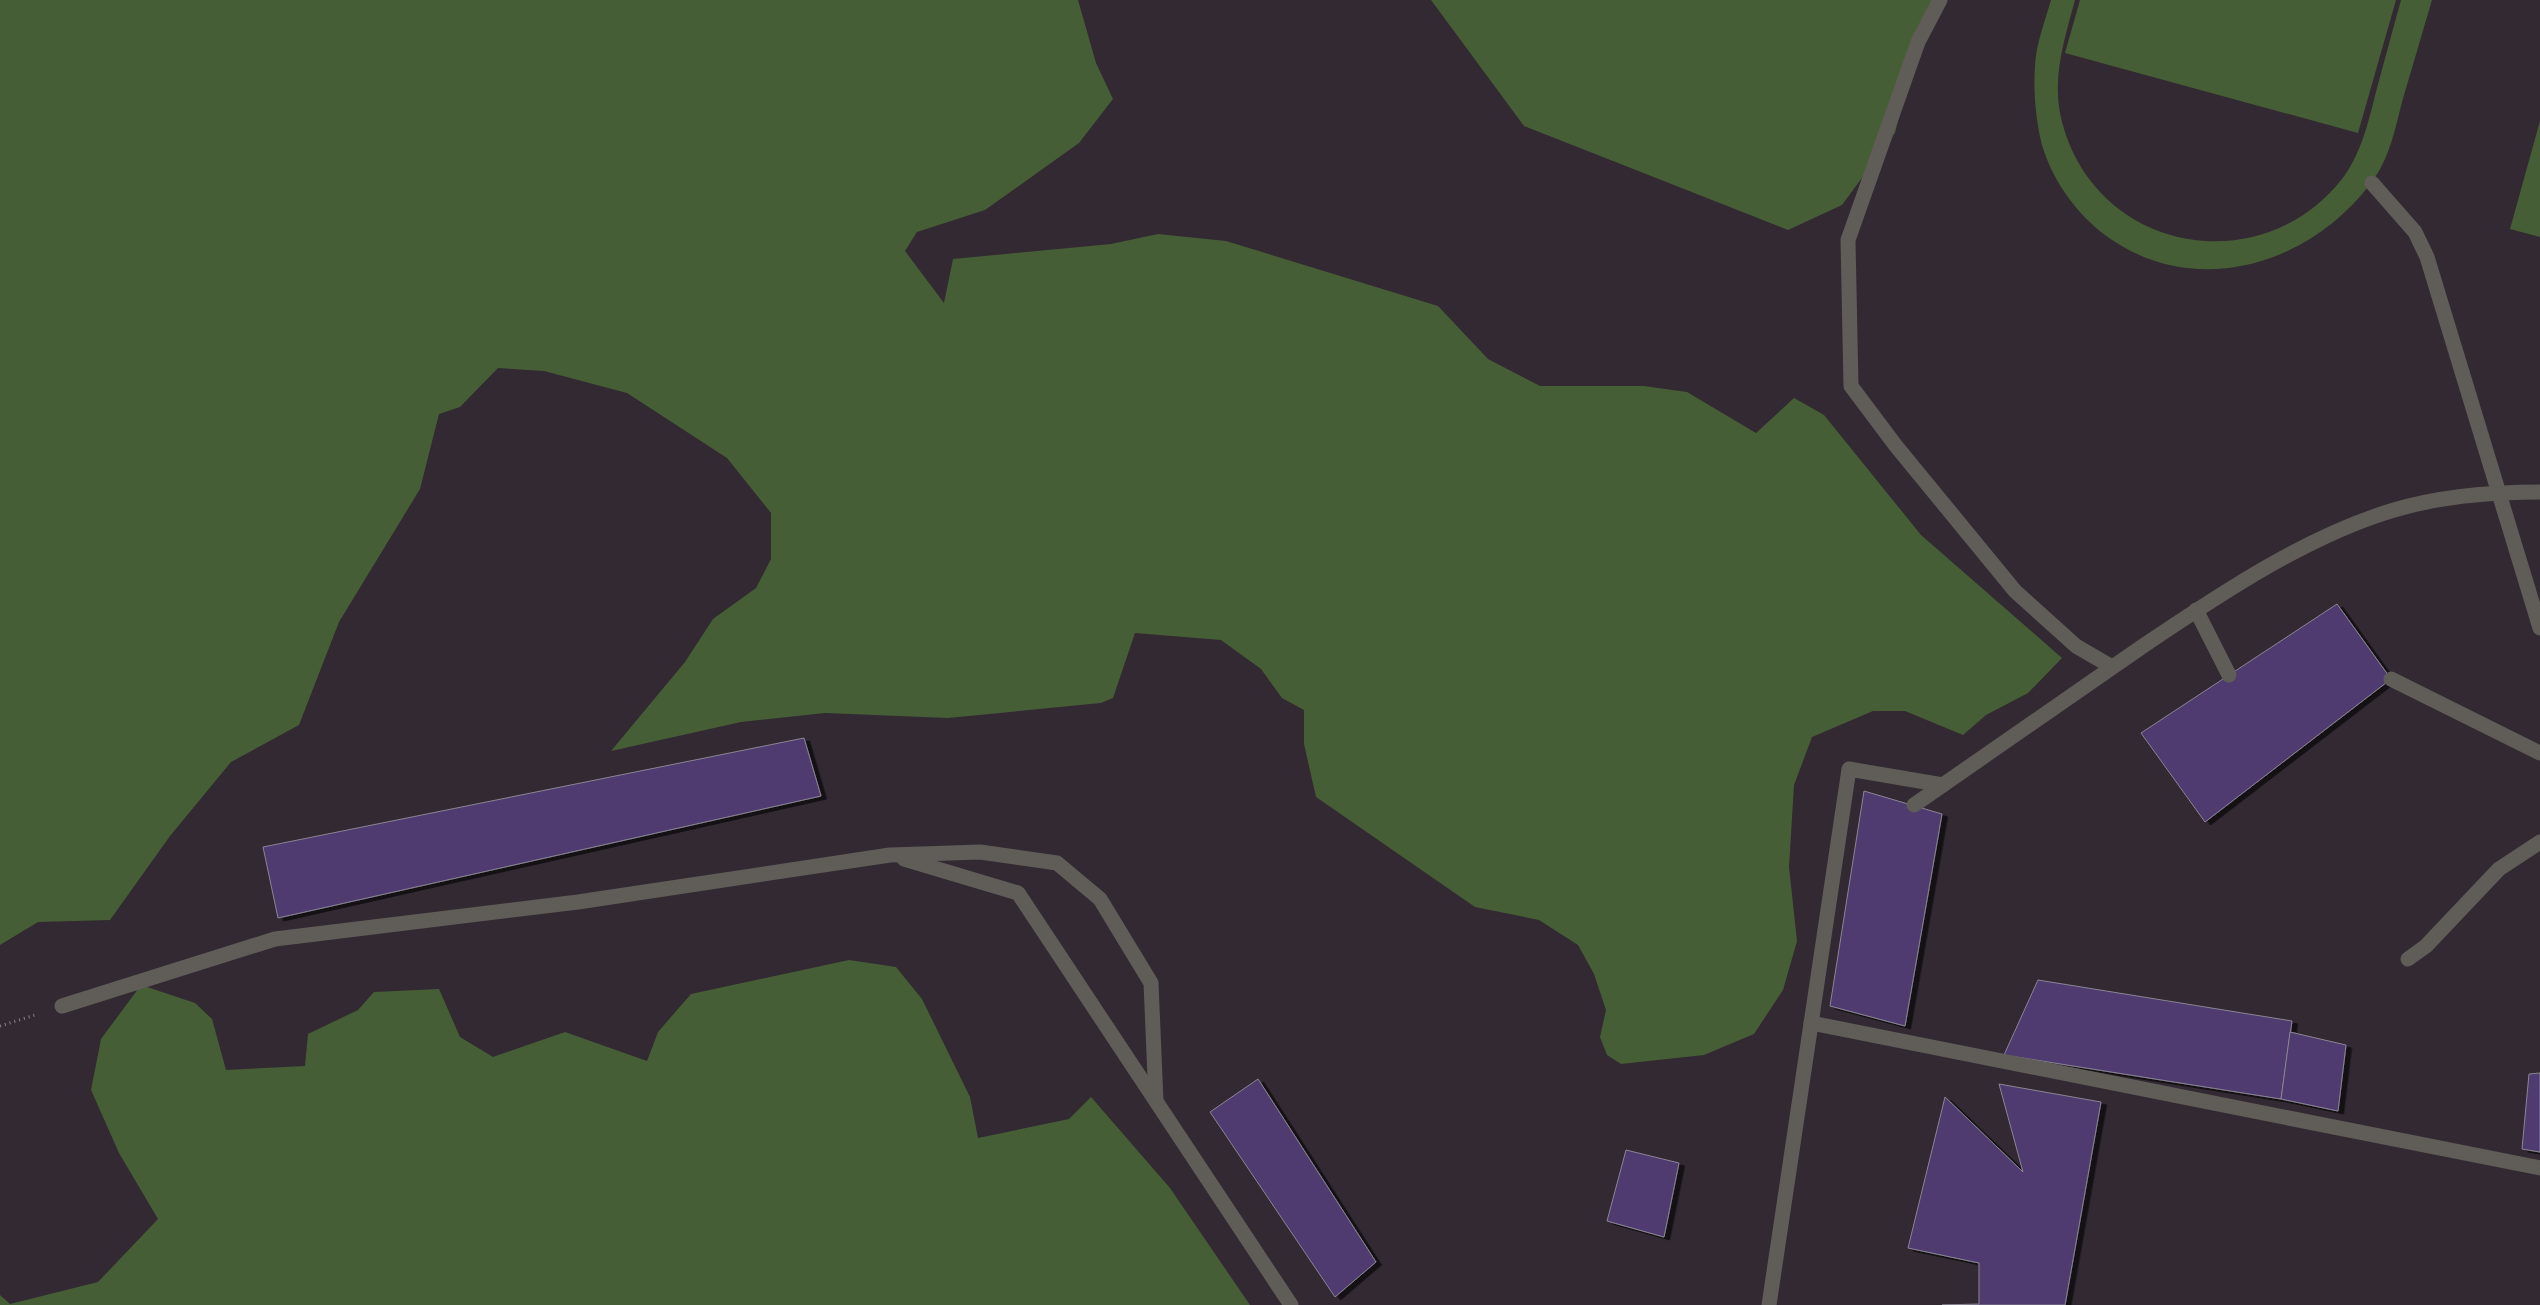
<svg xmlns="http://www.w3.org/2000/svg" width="2540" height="1305" font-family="Helvetica,sans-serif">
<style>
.green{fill:#465e35}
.building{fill:#4f3a70;stroke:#8a8693;filter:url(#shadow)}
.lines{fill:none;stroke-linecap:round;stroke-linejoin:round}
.path{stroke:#8a838a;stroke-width:3;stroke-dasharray:1 4;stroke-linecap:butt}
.lane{stroke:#605c58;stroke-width:15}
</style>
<defs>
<filter id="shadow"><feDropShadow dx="5.5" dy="3" stdDeviation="0" flood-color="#0009"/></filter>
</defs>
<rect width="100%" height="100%" fill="#322932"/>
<!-- green -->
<g class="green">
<path d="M0 0H1078L1096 63 1113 99 1079 143 985 210 917 232 905 251 944 303 953 259 1111 244 1158 234 1226 241 1438 306 1488 359 1540 386H1644L1687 392 1756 433 1794 398 1824 415 1921 535 2062 658 2028 693 1986 715 1963 735 1905 711H1873L1812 737 1794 785 1789 867 1797 941 1783 990 1754 1034 1704 1055 1621 1064 1607 1055 1600 1037 1606 1010 1594 974 1578 945 1539 920 1475 907 1316 797 1304 744V710L1282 698 1261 669 1221 640 1135 633 1113 698 1101 703 948 718 825 713 741 722 611 751 685 662 713 619 756 588 771 559V513L727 458 627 393 544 371 498 368 460 407 439 414 420 489 339 622 299 725 231 762 170 836 110 920 38 922 0 945Z"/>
<path d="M1431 0H1939L1918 42 1895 133 1842 205 1788 230 1524 126Z"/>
<path d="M2051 0H2075C2064 41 2051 80 2062 122 2096 252 2260 283 2342 179 2362 153 2369 119 2377 88 2385 58 2393 29 2401 0H2432C2422 34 2412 68 2402 102 2395 130 2389 160 2371 183 2307 268 2189 301 2101 232 2074 210 2052 179 2042 145 2036 121 2033 91 2035 66 2036 44 2045 21 2051 0Z"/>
<path d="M2080 0H2396L2358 133 2065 53Z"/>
<path d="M2540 121V237L2510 229Z"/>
<path d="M849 960 896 967 922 999 970 1097 978 1138 1069 1119 1091 1097 1170 1188 1250 1305H0V1295L10 1304 98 1282 158 1219 119 1153 91 1090 101 1039 141 985 195 1003 212 1019 226 1070 305 1066 308 1034 358 1010 374 992 439 989 460 1037 493 1057 565 1032 647 1061 658 1032 691 994Z"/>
</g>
<!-- building -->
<g class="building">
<path d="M2337 604 2391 679 2205 822 2141 733Z"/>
<path d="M804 738 821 796 278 918 263 847Z"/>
<path d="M1864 791 1942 814 1905 1026 1830 1006Z"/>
<path d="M2038 980 2292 1021 2281 1099 2004 1055Z"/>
<path d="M2290 1032 2346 1045 2338 1111 2281 1099Z"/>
<path d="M2540 1073V1152L2522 1149 2529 1074Z"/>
<path d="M1258 1079 1376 1262 1335 1297 1210 1112Z"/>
<path d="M1999 1084 2101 1102 2065 1305H1942L1979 1304V1263L1908 1248 1945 1097 2023 1172Z"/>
<path d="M1626 1150 1679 1163 1664 1237 1607 1221Z"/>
</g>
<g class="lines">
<!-- path -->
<path class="path" d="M0 1026 35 1015"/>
<!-- lane -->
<g class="lane">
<path d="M1940 0 1918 42 1848 240 1851 386 1896 446 2015 591 2076 646 2112 667"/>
<path d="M2372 183 2415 232 2427 257 2540 628"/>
<path d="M2196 610 2229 675"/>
<path d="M2391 679 2540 753"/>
<path d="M1914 805C1990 752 2066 699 2143 646 2219 595 2306 536 2394 510 2441 496 2491 492 2540 492"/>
<path d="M904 859 1018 893 1291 1305"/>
<path d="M2408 959 2426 946 2499 869 2540 842"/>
<path d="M62 1006 275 939 578 902 890 855 980 852 1057 863 1100 899 1151 983 1156 1101"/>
<path d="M1811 1023 2540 1168"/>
<path d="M1769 1305 1849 769 1943 785"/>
</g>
</g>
</svg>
